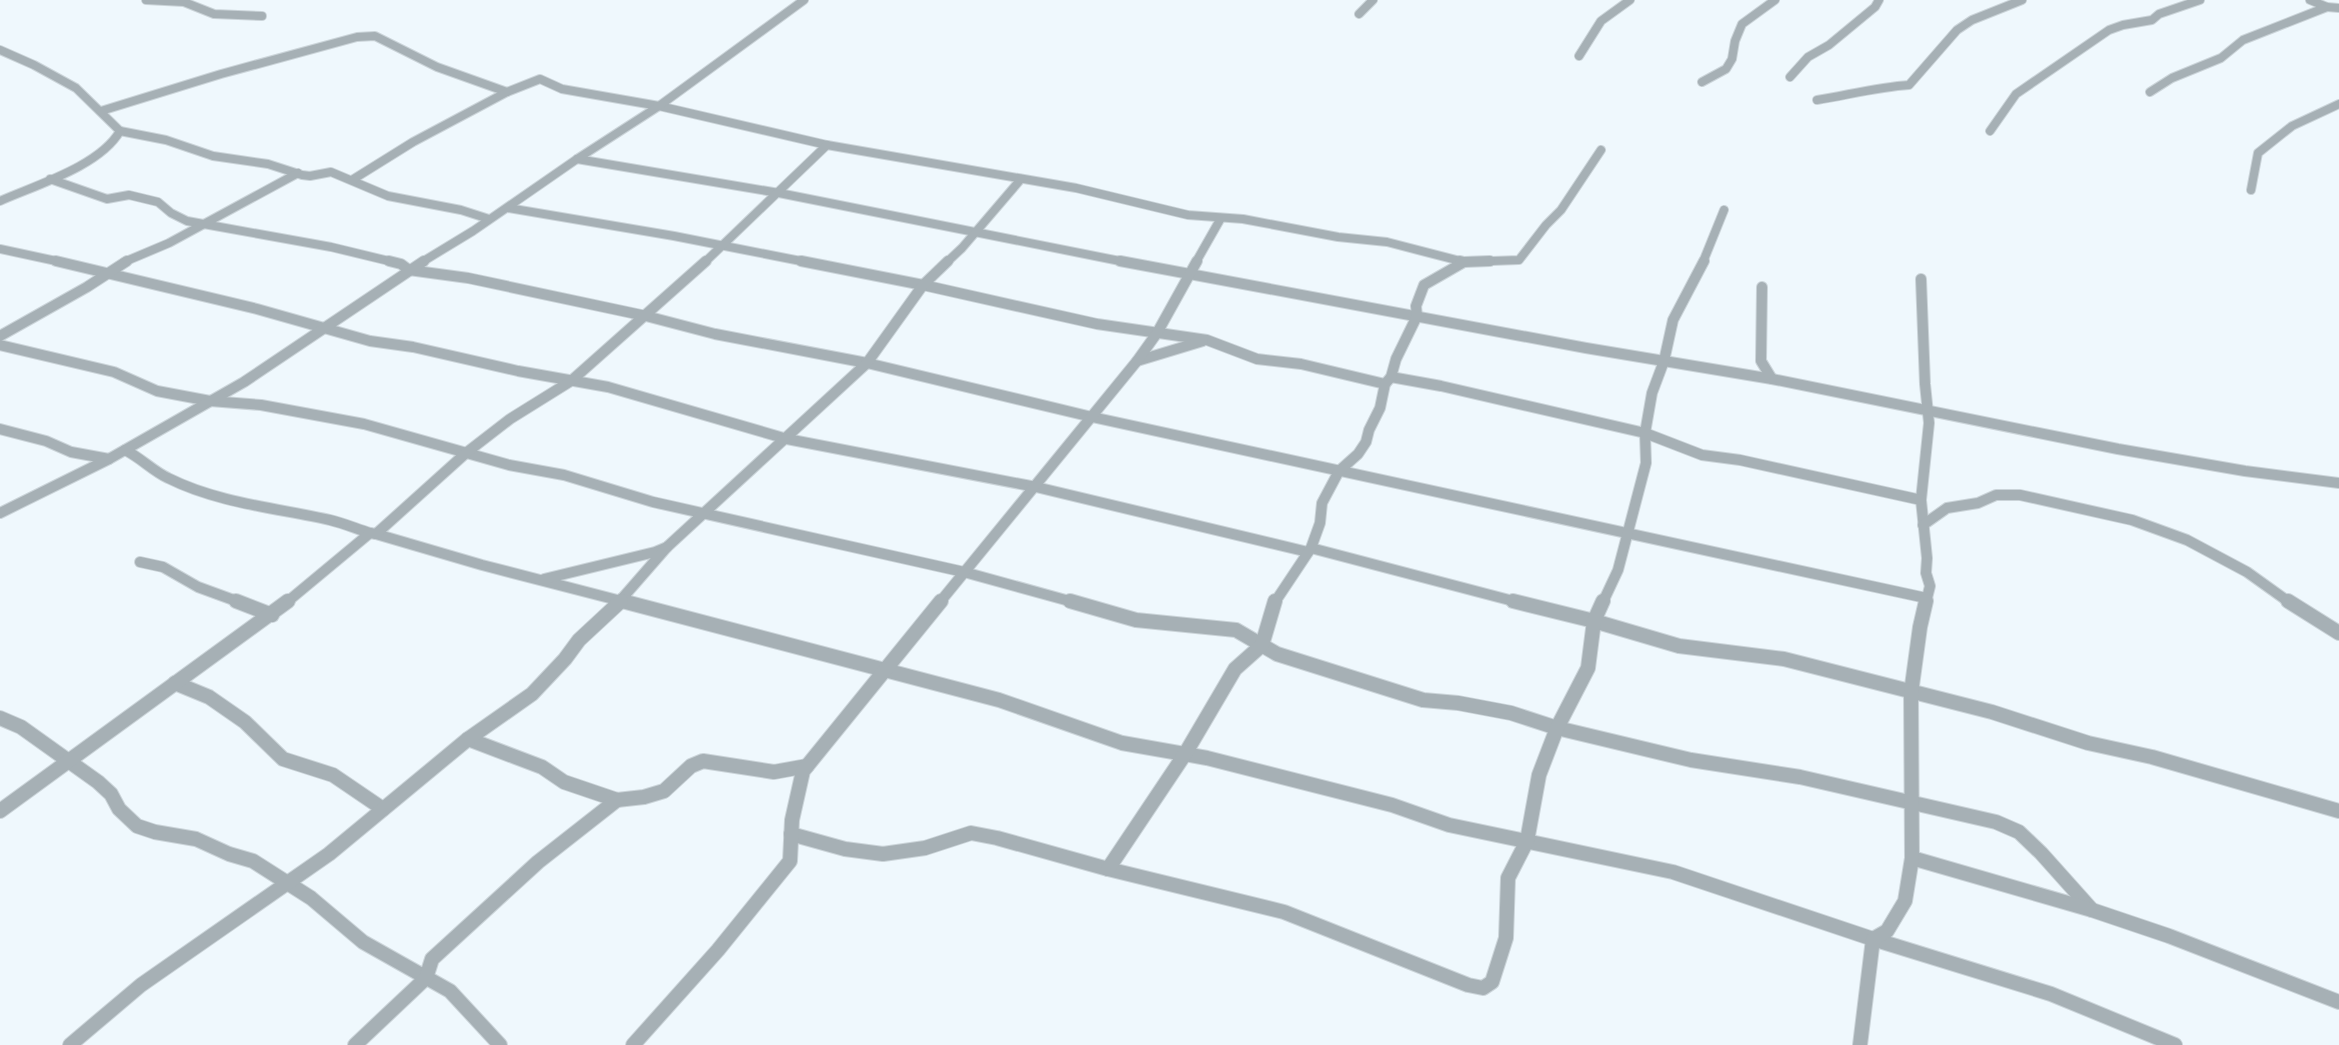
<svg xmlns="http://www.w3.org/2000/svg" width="2339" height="1045" font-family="'PT Sans Narrow',sans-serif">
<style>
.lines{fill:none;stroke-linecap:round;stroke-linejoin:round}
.street-far2-casing{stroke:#cbd4d9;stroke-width:10}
.street-far1-casing{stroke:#cbd4d9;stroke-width:12}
.street-casing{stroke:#cbd4d9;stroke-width:16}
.street-far2{stroke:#a6b0b5;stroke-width:8}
.street-far1{stroke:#a6b0b5;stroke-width:10}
.street{stroke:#a6b0b5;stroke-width:14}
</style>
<rect width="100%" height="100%" fill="#eff8fd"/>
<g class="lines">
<defs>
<g id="street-far2">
<path d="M146 0 184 2 214 14 262 16"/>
<path d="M2310 0 2327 7 2339 8"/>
<path d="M1359 14 1373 0"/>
<path d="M0 50 34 65 76 88 120 131C100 166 36 185 0 201"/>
<path d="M1579 56 1601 21 1630 0"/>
<path d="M1790 77 1808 57 1829 45 1875 7 1879 0"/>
<path d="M1702 82 1726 69 1732 59 1735 41 1742 24 1775 0"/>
<path d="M2150 92 2172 78 2221 58 2243 40 2327 7"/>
<path d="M1817 100C1848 95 1878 87 1909 85L1957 30 1972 20 2022 0"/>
<path d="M101 111 221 74 357 37 375 36 437 67 507 92"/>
<path d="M120 131 166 140 213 156 268 164 302 175 310 176 331 172 388 196 461 210 489 219"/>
<path d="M1990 131 2016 94 2109 30 2123 25 2152 20 2159 14 2200 0"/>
<path d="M577 159 779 193 1125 262"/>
<path d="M50 179 107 199 129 195 158 202 171 213 187 221 331 247 393 262"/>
<path d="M352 180 413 142 507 92 540 79 562 89 659 106 827 145 1076 188 1188 215 1243 219 1338 237 1387 242 1464 262"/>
<path d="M2251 190 2258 153 2292 126 2339 104"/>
<path d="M508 208 674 236 806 262"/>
<path d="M0 249 61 262"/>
<path d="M124 262 169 243 298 173"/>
<path d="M422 262 473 231 577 159 659 106 804 0"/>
<path d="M705 262 827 145"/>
<path d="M947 262 962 248 1021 179"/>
<path d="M1196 262 1221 218"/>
<path d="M1464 262 1519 260 1546 225 1561 210 1601 150"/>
<path d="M1703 262 1724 210"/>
</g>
<g id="street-far1">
<path d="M56 261 257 309 370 341 413 347 518 371 608 387 787 439 1036 487 1308 552"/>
<path d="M389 261 401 264 409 270 468 278 646 316 715 334 867 363 1092 417 1926 598"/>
<path d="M801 261 923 285 1097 324 1207 340 1257 359 1301 364 1385 384"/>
<path d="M1120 261 1586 348 1772 379 2118 449 2245 471 2339 483"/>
<path d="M1460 261 1464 262"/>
<path d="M1921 279 1925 384 1929 423 1921 500 1927 558 1926 573 1930 586 1926 602"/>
<path d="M1762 287 1761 361 1772 379"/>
<path d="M0 336 87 287 127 261"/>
<path d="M0 345 114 372 157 391 210 401 261 405 364 424 509 465 564 475 653 502 964 572 1073 602"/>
<path d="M1137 361 1203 341"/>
<path d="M1391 377 1441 386 1645 433 1702 455 1740 460 1921 500"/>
<path d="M0 429 46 441 71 452 109 459"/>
<path d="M125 450C141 458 153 471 168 478 218 503 276 508 330 520 343 523 357 529 370 533"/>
<path d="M0 513 109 459 244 382 424 261"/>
<path d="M1923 525 1947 508 1978 503 1996 495H2020L2132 520 2187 540 2247 572 2289 602"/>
<path d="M376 534 482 565 625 602"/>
<path d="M1311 548 1517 602"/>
<path d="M140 562 163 567 198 587 239 602"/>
<path d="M544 579 655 552 667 547 867 363 923 285 948 261"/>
<path d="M287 602 370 533 376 534 466 453 510 419 571 381 706 261"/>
<path d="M619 602 667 547"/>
<path d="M940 602 1137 361 1157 333 1197 261"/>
<path d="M1275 602 1311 548 1320 523 1322 503 1339 471 1358 454 1366 442 1369 430 1380 408 1385 384 1391 377 1396 359 1417 316 1416 306 1424 285 1464 262 1490 261"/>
<path d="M1603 602 1618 570 1646 463 1645 433 1652 393 1664 361 1673 320 1704 261"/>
</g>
<g id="street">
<path d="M236 601 272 615"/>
<path d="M622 601 999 700 1122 743 1207 758 1392 805 1449 825 1673 872 1873 939 2051 994 2175 1045"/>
<path d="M1070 601 1136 620 1236 630 1277 654 1423 700 1458 703 1511 713 1557 728 1691 760 1800 777 1996 822 2019 832 2041 853 2092 910"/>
<path d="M1513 601 1594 621 1679 646 1784 659 1992 712 2088 743 2152 757 2339 811"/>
<path d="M2288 601 2339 633"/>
<path d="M175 683 209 697 245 722 283 759 333 775 383 809"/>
<path d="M0 718 21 727 98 782 111 794 119 809 137 826 155 832 196 839 229 854 253 861 311 898 363 942 450 991 500 1045"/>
<path d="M468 739 542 767 564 782 617 800 644 797 664 791 691 766 703 761 774 772 807 766"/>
<path d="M0 811 288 601"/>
<path d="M791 834 845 849 883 854 925 848 971 833 997 838 1108 869 1284 912 1468 985 1483 988 1492 982 1506 938 1508 878 1527 841 1539 775 1557 728 1588 668 1594 621 1603 601"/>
<path d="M1912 858 2092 910 2169 936 2339 1002"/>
<path d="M1108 869 1185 754 1235 669 1262 645 1275 601"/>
<path d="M70 1045 141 985 329 854 468 739 532 694 565 659 579 640 621 601"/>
<path d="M355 1045 426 978 432 959 538 862 617 800"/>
<path d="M633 1045 718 950 790 861 792 820 803 771 941 601"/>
<path d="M1860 1045 1873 939 1887 931 1905 901 1912 858 1911 693 1920 627 1926 601"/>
</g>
</defs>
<!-- street-far2 casing -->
<use href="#street-far2" class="street-far2-casing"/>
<!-- street-far1 casing -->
<use href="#street-far1" class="street-far1-casing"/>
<!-- street casing -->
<use href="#street" class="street-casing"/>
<!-- street-far2 -->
<use href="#street-far2" class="street-far2"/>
<!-- street-far1 -->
<use href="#street-far1" class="street-far1"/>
<!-- street -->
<use href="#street" class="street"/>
</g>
</svg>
